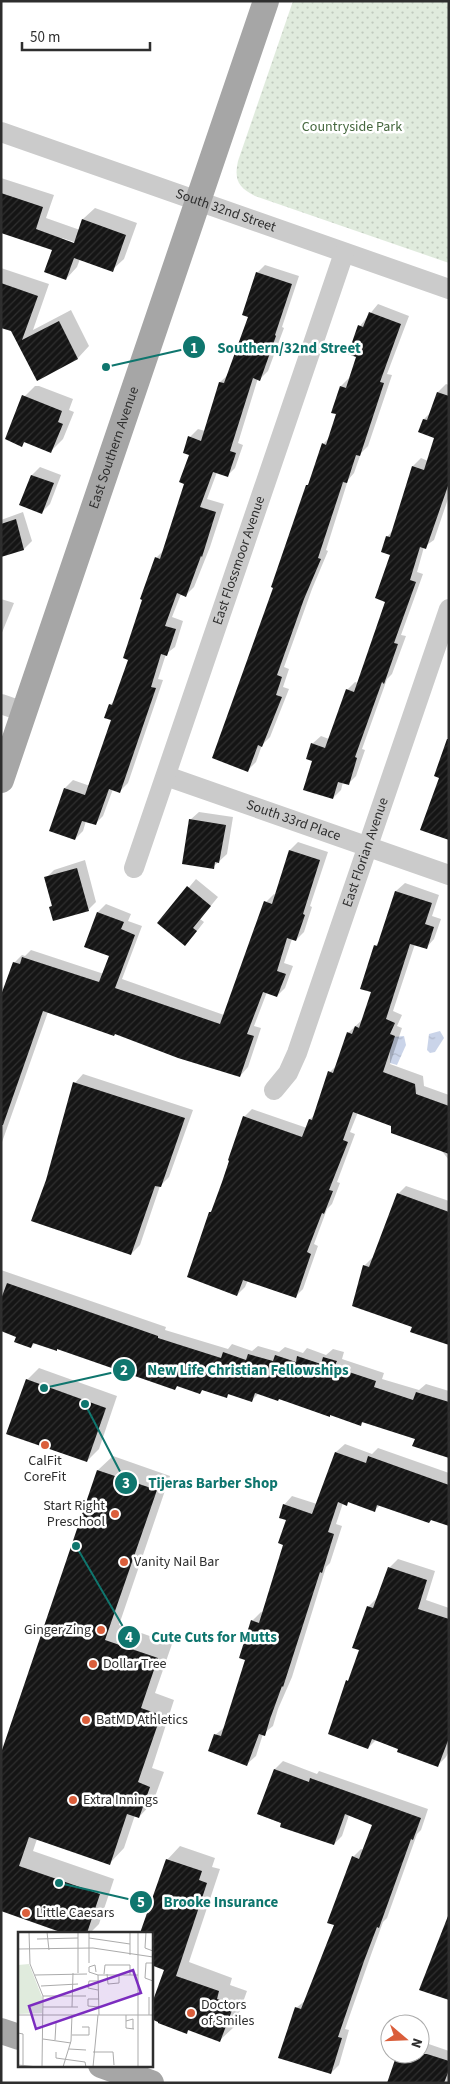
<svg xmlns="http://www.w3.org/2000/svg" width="450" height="2084" font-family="'Source Sans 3',sans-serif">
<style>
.grass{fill:url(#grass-dots)}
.water{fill:url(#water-ripples)}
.shadow{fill:#0003;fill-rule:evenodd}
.building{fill:url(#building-hatch)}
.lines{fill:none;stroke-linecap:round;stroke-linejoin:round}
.minor{stroke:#cbcbcb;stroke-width:20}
.major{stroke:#a6a6a6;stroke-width:26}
.poi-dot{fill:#da5e3b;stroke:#fff;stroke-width:2}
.labels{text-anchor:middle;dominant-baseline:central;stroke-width:5;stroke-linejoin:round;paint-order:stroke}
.park-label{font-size:14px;fill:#45673e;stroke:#fff}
.street-label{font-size:14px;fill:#2e2e2e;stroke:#fff}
.poi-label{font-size:14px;fill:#2e2e2e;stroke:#fff;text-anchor:start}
.inset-road{fill:none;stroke:#ababab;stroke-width:1}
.view{fill:#7b2cbf;fill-opacity:0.15;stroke:#7b2cbf;stroke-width:2.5}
.inset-edge{fill:none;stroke:#2e2e2e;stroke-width:2.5}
.leader{fill:none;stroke:#0f766e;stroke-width:2}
.callout-dot{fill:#0f766e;stroke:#fff;stroke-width:2}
.mark-label{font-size:15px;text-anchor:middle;font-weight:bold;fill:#fff}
.callout-label{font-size:15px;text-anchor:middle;font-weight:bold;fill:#0f766e;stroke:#fff;stroke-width:5;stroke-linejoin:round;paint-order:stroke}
</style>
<defs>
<pattern id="grass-dots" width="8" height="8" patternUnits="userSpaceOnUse" patternTransform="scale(1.25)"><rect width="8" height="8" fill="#e0ebdd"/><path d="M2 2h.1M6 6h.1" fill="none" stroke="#c0cabe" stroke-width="1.8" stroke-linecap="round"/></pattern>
<pattern id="water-ripples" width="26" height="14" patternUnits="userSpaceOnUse" patternTransform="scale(1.25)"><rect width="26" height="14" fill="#cad4e9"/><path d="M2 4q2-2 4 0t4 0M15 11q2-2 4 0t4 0" fill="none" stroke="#aeb6c8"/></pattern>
<pattern id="building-hatch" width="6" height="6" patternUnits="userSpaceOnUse" patternTransform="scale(1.25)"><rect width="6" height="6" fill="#151515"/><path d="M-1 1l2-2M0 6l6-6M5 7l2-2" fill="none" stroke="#2f2f2f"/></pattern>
</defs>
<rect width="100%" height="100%" fill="#fff"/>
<!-- grass -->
<path class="grass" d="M293 1H449V263L255 196C238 187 234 180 238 161Z"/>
<!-- water -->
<g class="water">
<path d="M440 1031 444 1038 435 1052 430 1053 427 1050 429 1034Z"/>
<path d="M404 1036 406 1045 397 1065 390 1063V1045L393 1037Z"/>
</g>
<!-- shadow -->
<g class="shadow">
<path d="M1 178 54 195 46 218 80 230 83 219 95 208 137 223 124 259 112 270 80 259 77 267 66 279 53 249 1 232ZM62 238 80 244 79 246 62 240Z"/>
<path d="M265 265 299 276 282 327 284 328 268 371 260 379 258 378 238 443 243 445 235 468 227 476 217 472 207 499 224 504 210 547 194 587 186 595 181 594 172 617 183 621 175 647 166 654 158 679 163 680 128 783 120 791 113 789 103 816 95 824 86 821 83 831 75 839 65 788 73 780 90 786 113 719 110 705 115 700 130 659 156 558 164 550 185 483 191 454 190 437 198 429 205 431 220 382 229 374 249 316 257 273Z"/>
<path d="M1 268 49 284 33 330 71 310 89 346 78 358 37 379 12 330 1 326Z"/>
<path d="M378 304 409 316 387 374 392 375 368 446 361 453 354 473 348 480 326 550 328 551 312 589 284 667 289 669 283 687 289 689 270 737 262 745 256 762 248 770 275 587 307 485 311 482 323 444 331 436 338 413 341 386 349 378 358 356 360 326Z"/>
<path d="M446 384 449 385V496L434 540 424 547 417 572 423 574 401 635 406 636 392 674 387 679 362 749 365 750 356 776 348 784 343 782 341 790 333 798 313 760 312 744 321 736 329 739 347 690 355 682 358 683 386 601 392 554 387 537 393 530 413 466 421 458 428 461 436 437 420 431 424 419 431 412 438 392Z"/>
<path d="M35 386H39L73 399 69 410 74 412 63 439 51 451 26 441 21 445 23 398Z"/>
<path d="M40 467 61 475 50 504 42 512 21 505 32 475Z"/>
<path d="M23 512 32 541 24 549 1 548V520Z"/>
<path d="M1 599 14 603 1 635Z"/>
<path d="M199 812 233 817 227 854 213 867 190 820Z"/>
<path d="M298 842 328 852 310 906 312 907 304 932 296 940 292 939 284 963 293 966 285 988 277 996 267 992 254 1026 261 1028 248 1067 240 1076 116 1033 48 1012 1 1145V999L14 963 22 955 25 956 31 950 104 974 111 956 85 946 98 912 106 904 131 914 128 921 142 926 122 979 224 1015 266 902 274 894 276 895 290 850Z"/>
<path d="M85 860 96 902 88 910 50 907 53 904 46 878 54 870Z"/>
<path d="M196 879 218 897 200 919 204 922 193 936 159 923Z"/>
<path d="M405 883 439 895 432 916 441 919 434 939 426 948 415 944 393 1011 402 1015 397 1026 402 1028 390 1064 423 1076 424 1086 449 1095V1160L441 1150 393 1125 358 1112 350 1132 355 1134 337 1182 340 1183 332 1204 327 1209 314 1244 318 1246 303 1289 295 1297 248 1280 245 1287 237 1295 210 1212 214 1209 244 1117 252 1109 307 1128 310 1119 316 1114 330 1072 338 1064 348 1033 363 1019 372 992 375 946 380 941 396 891Z"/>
<path d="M83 1074 193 1110 169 1177 160 1186 140 1245 131 1254 47 1180 75 1083Z"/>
<path d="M406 1186 449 1201V1343L413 1326 364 1266 372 1258 374 1259 398 1194Z"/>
<path d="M1 1270 166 1327 165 1330 228 1349 232 1344 252 1351 258 1346 279 1352 285 1347 303 1353 307 1348 326 1355 333 1349 344 1352 342 1359 384 1373 382 1379 419 1390 426 1384 449 1391V1456L416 1438 364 1421 361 1424 259 1393 252 1400 230 1393 226 1397 203 1389 200 1393 178 1385 175 1388 58 1348 56 1350 36 1342 31 1347 18 1336 1 1330Z"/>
<path d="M39 1368 117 1396 99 1449 87 1461 27 1380Z"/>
<path d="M345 1444 372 1454 378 1448 449 1473V1525L380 1505 375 1510 350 1501 346 1504 343 1503 336 1524 342 1526 330 1563 326 1567 292 1677 278 1709 273 1726 263 1734 256 1756 247 1764 215 1735 225 1727 247 1659 252 1621 261 1612 264 1613 285 1544 287 1519 284 1505 292 1496 317 1504 336 1452Z"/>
<path d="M113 1456 170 1476 119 1625 172 1644 155 1693 174 1700 152 1768 164 1772 153 1802 139 1817 135 1815 124 1848 110 1863 37 1839 33 1851 114 1879 99 1924 90 1933H67L1 1910V1755L98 1470Z"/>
<path d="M398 1559 435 1571 426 1600 449 1608V1751L446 1757 437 1766 376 1740 368 1748 330 1733 348 1681 351 1678 361 1649 368 1607 377 1598 389 1568Z"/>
<path d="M283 1761 317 1774 319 1771 428 1809 421 1830 417 1834 387 1918 383 1922 372 1952 345 2029 349 2030 339 2065 331 2073 296 2008 306 2000 335 1924 353 1857 361 1849 364 1850 373 1824 349 1815 342 1836 334 1844 258 1814 275 1769Z"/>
<path d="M180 1846 215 1858 212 1867 220 1869 189 1962 232 1978 230 1985 247 1991 234 2027 220 2040 189 2030 187 2032 166 1969 167 1860Z"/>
<path d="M420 2041 449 2051V2083H389L398 2054H420Z"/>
</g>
<!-- building -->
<g class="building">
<path d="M1 193 43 207 36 229 74 243 82 219 126 235 113 272 74 258 66 280 44 272 52 250 1 233Z"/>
<path d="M256 272 292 284 275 335 276 336 260 381 253 378 230 451 236 453 228 477 213 472 200 507 216 512 202 557 201 556 186 597 177 593 165 626 176 629 167 656 161 654 151 687 156 688 120 793 109 789 96 825 82 821 75 840 49 831 64 788 85 795 111 720 104 718 109 704 112 705 128 660 123 658 142 600 140 599 155 557 160 559 184 484 179 482 189 455 183 453 188 436 201 441 219 382 224 383 248 317 242 315Z"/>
<path d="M1 283 38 296 22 340 59 321 78 359 37 381 11 331 1 328Z"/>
<path d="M369 312 401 324 380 382 384 383 360 456 356 455 347 483 343 482 318 558 321 559 304 599 277 675 282 677 276 695 282 697 262 747 258 745 248 772 212 758 273 588 271 587 306 485H308L322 443 326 445 336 414 331 413 340 386 346 388 356 357 348 354 358 325 363 327Z"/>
<path d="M437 392 449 396V483L426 549 420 547 410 580 416 582 394 643 398 644 384 684 382 682 355 757 357 758 349 785 338 782 333 799 303 790 312 761 306 759 311 743 325 748 346 689 354 692 385 602 375 598 390 555 381 552 386 536 390 537 412 466 424 470 434 438 418 432 423 419 427 420Z"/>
<path d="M22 395 62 411 58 422 63 424 51 453 24 442 22 447 5 439Z"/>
<path d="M31 475 54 483 42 514 19 505Z"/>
<path d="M16 519 24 550 1 557V524Z"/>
<path d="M447 739H449V840L420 830 439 778 434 776Z"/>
<path d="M189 819 226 825 219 863 215 862 214 869 182 864Z"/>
<path d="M289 850 320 860 303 914 305 915 296 941 287 938 277 971 286 974 277 997 263 992 247 1034 254 1036 240 1077 178 1058 115 1034 114 1036 43 1011 3 1125H1V995L13 962 20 964 22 957 99 982 109 956 84 947 97 912 124 922 121 929 135 935 115 988 220 1024 264 901 272 904Z"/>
<path d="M77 868 89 911 53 921 49 907 52 906 44 877Z"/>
<path d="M187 886 211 906 193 928 197 931 185 946 157 923Z"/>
<path d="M395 891 432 903 425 924 434 927 427 949 410 944 386 1019 395 1023 390 1034 395 1036 383 1072 415 1084 416 1094 449 1106V1154L391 1133V1126L353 1112 343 1140 348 1142 329 1190 333 1191 324 1214 322 1213 307 1252 311 1254 296 1298 243 1280 237 1296 187 1277 209 1212H211L222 1182 229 1161 228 1160 243 1116 302 1137 309 1119 312 1120 328 1071 333 1073 347 1032 352 1034 355 1026 359 1028 371 992 360 989 374 945 377 946Z"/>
<path d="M73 1082 185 1118 161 1187 155 1186 131 1255 31 1221 46 1180Z"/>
<path d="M397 1193 449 1212V1345L410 1332 412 1327 352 1306 363 1265 369 1267Z"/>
<path d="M7 1283 158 1336V1338L221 1358 223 1352 246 1360 248 1354 273 1361 275 1355 296 1362 297 1356 321 1364 323 1357 337 1361 334 1367 376 1381 374 1387 413 1400 416 1392 449 1402V1458L412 1446 415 1439 362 1422 361 1426 330 1415V1417L279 1399 278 1401 255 1393 252 1402 228 1394 227 1398 202 1390 200 1394 177 1386 175 1390 57 1349V1351L33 1343 31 1348 14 1342 16 1337 1 1331V1299Z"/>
<path d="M26 1379 106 1408 87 1462 6 1434Z"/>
<path d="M335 1452 366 1463 368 1456 449 1485V1526L431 1520 429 1523 377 1505 375 1512 348 1502 347 1506 338 1502 328 1532 334 1534 322 1573 320 1572 283 1687 282 1686 270 1719 265 1736 259 1734 247 1766 208 1751 214 1734 221 1736 245 1660 239 1658 251 1620 259 1623 283 1545 278 1543 286 1520 279 1518 283 1504 312 1514Z"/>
<path d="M97 1470 157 1490 105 1640 158 1658 141 1708 161 1715 138 1782 150 1787 139 1818 127 1814 110 1865 29 1837 19 1866 100 1894 87 1933H63L1 1911V1753Z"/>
<path d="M388 1567 427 1580 418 1609 449 1619V1738L438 1767 397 1752 398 1749 372 1739 368 1749 328 1734 346 1680 348 1681 359 1650 352 1648 367 1606 373 1608Z"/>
<path d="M274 1769 309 1782 310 1778 421 1818 413 1840 411 1839 379 1928 377 1927 364 1961 338 2037 342 2038 331 2074 278 2058 295 2007 301 2009 334 1925 327 1923 352 1856 359 1859 372 1825 345 1814 334 1845 280 1827 281 1823 257 1814Z"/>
<path d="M166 1859 202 1871 199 1880 207 1883 176 1976 219 1991 217 1999 234 2005 220 2042 188 2030 187 2034 158 2023V2022L151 2019V2006L164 1970 151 1965V1933H140Z"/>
<path d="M448 1916 449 1917V2000L419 1990Z"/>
<path d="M397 2054H427L449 2061V2070L444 2083H387Z"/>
</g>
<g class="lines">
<!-- minor -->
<g class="minor">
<path id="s1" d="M1 132 449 289"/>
<path d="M1 704 24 712"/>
<path id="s2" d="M166 776 449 875"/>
<path id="s3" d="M134 868 344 253"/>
<path id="s4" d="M274 1090 288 1073 297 1053 449 609"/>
</g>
<!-- major -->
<g class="major">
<path id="s5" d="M1 780 266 1"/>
<path d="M1 2031 19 2037"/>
<path d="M101 2065 151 2083"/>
</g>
</g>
<!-- markers -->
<g class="poi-dot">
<circle cx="45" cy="1445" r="5"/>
<circle cx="115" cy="1514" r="5"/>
<circle cx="124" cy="1562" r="5"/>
<circle cx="101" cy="1630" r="5"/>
<circle cx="93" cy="1664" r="5"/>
<circle cx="86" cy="1720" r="5"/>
<circle cx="73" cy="1800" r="5"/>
<circle cx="26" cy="1913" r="5"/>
<circle cx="191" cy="2013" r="5"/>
</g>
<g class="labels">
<!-- park labels -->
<g class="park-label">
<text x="352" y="127">Countryside Park</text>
</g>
<!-- street labels -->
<g class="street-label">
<text stroke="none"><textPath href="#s1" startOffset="238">South 32nd Street</textPath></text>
<text stroke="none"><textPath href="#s5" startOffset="351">East Southern Avenue</textPath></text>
<text stroke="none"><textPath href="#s3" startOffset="325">East Flossmoor Avenue</textPath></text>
<text stroke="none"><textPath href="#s2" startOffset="135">South 33rd Place</textPath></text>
<text stroke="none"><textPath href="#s4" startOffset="256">East Florian Avenue</textPath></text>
</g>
<!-- poi labels -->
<g class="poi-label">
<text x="45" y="1461" text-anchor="middle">CalFit<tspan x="45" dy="16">CoreFit</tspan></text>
<text x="105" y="1506" text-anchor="end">Start Right<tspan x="105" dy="16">Preschool</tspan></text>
<text x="134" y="1562">Vanity Nail Bar</text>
<text x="91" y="1630" text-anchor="end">Ginger Zing</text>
<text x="103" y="1664">Dollar Tree</text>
<text x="96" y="1720">BatMD Athletics</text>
<text x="83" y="1800">Extra Innings</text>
<text x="36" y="1913">Little Caesars</text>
<text x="201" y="2005">Doctors<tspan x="201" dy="16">of Smiles</tspan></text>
</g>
</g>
<!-- overview -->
<g transform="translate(18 1932)">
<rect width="135" height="135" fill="#fff"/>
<path d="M11 32 24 65V81L0 82V33Z" fill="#e0ebdd"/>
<path class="inset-road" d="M11 0 12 32 25 64 24 135M29 0 31 18M71 0V31M112 0V23M128 0 127 16 135 19M71 6 112 12M19 7 60 6M0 17 75 16 135 25M135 31H128L127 46 135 49M78 40 77 33 71 35V40L80 43H120M60 41V0M86 42 87 33H112V43M89 42 90 52 101 51V43M17 43 69 42M80 43 81 83M80 49H71L70 56 80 58M23 54 60 52M25 64H68M81 67H70V74L81 75M25 75H60M54 75 55 41M0 83H135M108 83V96L116 97M131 83V65M108 89 115 87V97M0 101 5 102V133M54 103H71V95H64M25 107 53 111M37 108 38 91M51 117 68 118M38 120V126L67 130 68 135M75 120H95L96 133M0 133 20 135M45 135 53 109 54 83M75 135 80 83M120 135V0"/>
<path class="view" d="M115 38 123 61 18 97 11 74Z"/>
<rect width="135" height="135" class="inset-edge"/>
</g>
<!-- callouts -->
<path class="leader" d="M106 367L194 347M44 1388L124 1370M85 1404L126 1483M76 1546L129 1637M59 1883L141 1902"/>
<g class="callout-dot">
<circle cx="106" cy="367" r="5"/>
<circle cx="44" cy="1388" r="5"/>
<circle cx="85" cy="1404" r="5"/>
<circle cx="76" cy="1546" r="5"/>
<circle cx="59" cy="1883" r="5"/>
<circle cx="194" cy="347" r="12"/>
<circle cx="124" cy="1370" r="12"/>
<circle cx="126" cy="1483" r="12"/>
<circle cx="129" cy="1637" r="12"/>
<circle cx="141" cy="1902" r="12"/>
</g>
<g class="mark-label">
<text x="194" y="353">1</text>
<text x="124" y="1375">2</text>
<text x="126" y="1488">3</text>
<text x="129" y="1642">4</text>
<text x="141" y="1907">5</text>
</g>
<g class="callout-label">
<text x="289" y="353">Southern/32nd Street</text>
<text x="248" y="1375">New Life Christian Fellowships</text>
<text x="213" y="1488">Tijeras Barber Shop</text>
<text x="214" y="1642">Cute Cuts for Mutts</text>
<text x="221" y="1907">Brooke Insurance</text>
</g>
<!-- border -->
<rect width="450" height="2084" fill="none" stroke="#2e2e2e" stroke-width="5"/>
<!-- north arrow -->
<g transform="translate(405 2039) rotate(109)"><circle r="24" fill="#ffffff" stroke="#ababab"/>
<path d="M0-4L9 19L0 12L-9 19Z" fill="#da5e3b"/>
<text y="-8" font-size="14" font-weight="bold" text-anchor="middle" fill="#2e2e2e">N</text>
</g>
<!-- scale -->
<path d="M22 42v8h128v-8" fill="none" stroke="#2e2e2e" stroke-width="2.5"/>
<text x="30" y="42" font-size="15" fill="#2e2e2e" stroke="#ffffff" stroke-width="4" paint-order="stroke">50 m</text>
</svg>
